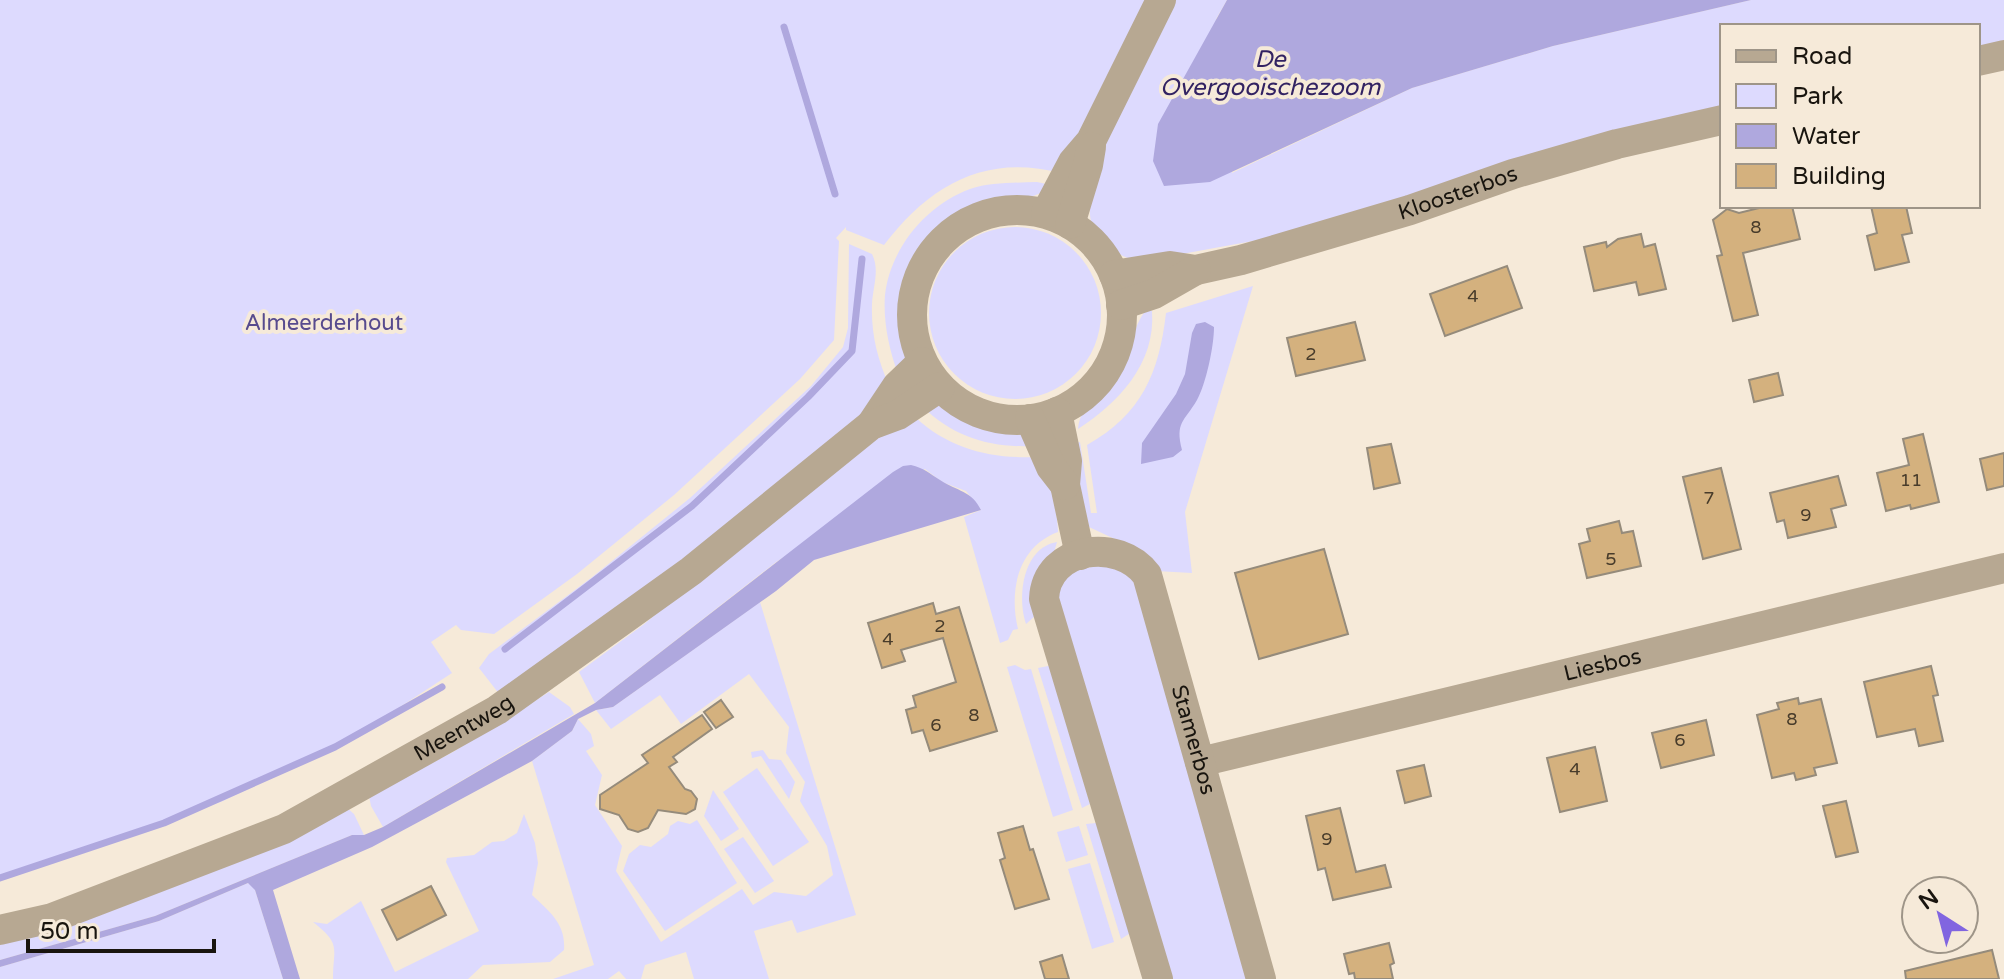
<svg xmlns="http://www.w3.org/2000/svg" width="2004" height="979" font-family="'Varela Round',sans-serif">
<style>
.green{fill:#dddafe}
.water{fill:#afa8de}
.lines{fill:none;stroke-linecap:round;stroke-linejoin:round}
.stream{stroke:#afa8de;stroke-width:7}
.building{fill:#d4b17e;stroke:#958b7b;stroke-width:2}
.minor{stroke:#b7a892;stroke-width:30}
.labels{text-anchor:middle;dominant-baseline:central;stroke-width:8;stroke-linejoin:round;paint-order:stroke}
.number-label{font-size:18px;fill:#483c2b}
.street-label{font-size:22px;fill:#19150f;stroke:#f6ead9}
.park-label{font-size:22px;fill:#574b8e;stroke:#f6ead9}
.water-label{font-size:24px;font-style:italic;fill:#322262;stroke:#f6ead9}
</style>
<rect width="100%" height="100%" fill="#f6ead9"/>
<!-- green -->
<g class="green">
<path d="M0 0H1152L1061 173C984 153 929 186 884 245L846 230V227L836 238 839 241 834 340 800 379 674 495 577 574 494 634 461 630 456 625 431 642 452 673 354 737 223 801 35 869 0 877Z"/>
<path d="M1172 0H1227L1216 19 1232 173 1412 88 1553 46 1751 0H2004V46L1978 52V26H1722V112L1324 228 1138 262C1120 255 1104 249 1094 231 1071 185 1150 46 1172 0Z"/>
<path d="M1037 182 1051 185C1035 202 1015 197 993 202 962 208 937 229 920 255 910 269 903 291 902 308 901 335 914 349 898 374 889 349 883 322 885 295 890 249 926 205 970 189 991 182 1015 183 1037 182Z"/>
<circle cx="1015" cy="313" r="86"/>
<path d="M849 244 872 254C880 270 873 286 872 304 871 333 877 358 889 385L880 399 715 536 500 695 479 668 489 654 591 578 690 498 811 386 843 347 848 328Z"/>
<path d="M1253 286 1185 512 1192 573 1156 571 1119 541 1089 527 1072 450 1075 444 1080 442 1091 513H1097L1087 445C1142 414 1159 373 1166 313Z"/>
<path d="M1145 311H1152C1156 364 1118 403 1078 429 1081 400 1110 387 1124 363 1133 346 1132 329 1145 311Z"/>
<path d="M934 405 948 406 1023 434 1033 446C991 448 953 437 923 407Z"/>
<path d="M907 418H916C950 449 991 459 1037 457 1050 477 1057 508 1058 532 1017 547 1009 592 1018 629L1013 630 1008 640 1000 643 964 517 981 510 966 491 942 482 925 469 776 562 595 703 579 672 643 625 796 496Z"/>
<path d="M1057 542 1035 616 1026 624C1017 598 1022 548 1057 542Z"/>
<path d="M1107 564 1136 579 1249 979H1168L1055 586 1066 572Z"/>
<path d="M760 602 856 915 797 933 792 920 754 931 769 979H694L686 952 645 965 641 979H626L619 971 608 979H553L594 965 532 761 572 731 578 719 591 734 594 746 586 751 602 775 595 805 622 846 616 871 661 942 742 889 753 905 774 892 806 896 833 875 827 846 800 801 805 782 786 753 789 727 749 674 681 724 660 695 611 729 596 710 613 707Z"/>
<path d="M1015 665 1025 670 1031 669 1073 810 1053 817 1007 667Z"/>
<path d="M1048 666 1054 670 1090 804 1082 808 1038 668Z"/>
<path d="M549 692 570 707 574 714 383 827 371 806 369 796 453 752Z"/>
<path d="M763 750 769 759 781 760 795 782 789 799 761 756 752 758 751 752Z"/>
<path d="M757 768 809 842 773 866 723 792Z"/>
<path d="M713 790 739 829 721 841 704 816Z"/>
<path d="M347 808 354 814 364 835H352L155 916 0 960V938Z"/>
<path d="M524 814 535 843 538 863 532 895C550 912 566 924 564 950L550 962 483 965 468 979H333C333 947 342 945 313 922L327 924 361 901 395 972 479 931 446 862 447 858 474 855 492 842 504 841 517 833Z"/>
<path d="M697 820 737 883 665 931 623 871 629 854 640 845 651 847 668 834 670 826 678 821 690 824Z"/>
<path d="M1096 823 1132 932 1121 939 1086 824Z"/>
<path d="M1079 826 1088 855 1066 862 1057 832Z"/>
<path d="M743 837 774 881 755 893 724 849Z"/>
<path d="M1090 863 1114 942 1092 949 1068 869Z"/>
<path d="M248 883 253 885 255 890 283 979H0V967L159 921Z"/>
</g>
<!-- water -->
<g class="water">
<path d="M1227 0H1751L1553 46 1412 88 1210 182 1164 186 1153 161 1158 124Z"/>
<path d="M1205 322 1214 327C1214 346 1206 384 1197 400 1184 422 1175 422 1182 450L1173 457 1141 464 1142 443 1176 394 1185 374 1192 333 1196 324Z"/>
<path d="M911 465C924 468 929 473 940 480 957 491 972 491 981 510L814 560 776 591 613 707 596 710 578 719 572 731 532 761 426 818 372 847 273 890 300 979H283L255 890 248 883 159 921 0 967V960L155 916 352 835H364L383 827 595 703 893 472 903 466Z"/>
</g>
<g class="lines">
<!-- stream -->
<g class="stream">
<path d="M784 27 835 194"/>
<path d="M505 649 692 506 808 397 852 351 862 259"/>
<path d="M0 878 164 823 335 747 442 687"/>
</g>
</g>
<!-- building -->
<g class="building">
<path d="M1767 206H1792L1800 239 1743 253 1758 315 1733 321 1717 256 1722 255 1713 220 1727 209 1739 213Z"/>
<path d="M1871 206H1906L1912 233 1902 235 1909 262 1875 270 1867 236 1877 233Z"/>
<path d="M1641 234 1644 247 1655 244 1666 289 1639 295 1636 282 1594 291 1584 247 1606 242 1607 247 1618 239Z"/>
<path d="M1507 266 1522 308 1445 336 1430 294Z"/>
<path d="M1355 322 1365 360 1296 376 1287 338Z"/>
<path d="M1778 373 1783 395 1754 402 1749 380Z"/>
<path d="M1923 434 1939 502 1911 509 1910 505 1886 511 1877 473 1909 465 1903 439Z"/>
<path d="M1391 444 1400 483 1374 489 1367 448Z"/>
<path d="M2004 453V486L1987 490 1980 459Z"/>
<path d="M1721 468 1741 549 1703 559 1683 477Z"/>
<path d="M1838 476 1846 505 1831 509 1836 527 1788 538 1784 520 1777 522 1770 493Z"/>
<path d="M1619 521 1622 533 1633 531 1641 566 1587 578 1579 544 1590 541 1587 529Z"/>
<path d="M1324 549 1348 634 1259 659 1235 573Z"/>
<path d="M933 603 936 614 959 607 997 731 930 751 923 730 912 733 906 710 916 707 913 696 956 682 943 638 901 650 905 661 882 668 868 623Z"/>
<path d="M1931 666 1938 695 1933 696 1943 741 1919 746 1915 729 1877 737 1864 682Z"/>
<path d="M1798 698 1799 704 1821 699 1837 763 1814 768 1816 775 1796 780 1794 773 1772 778 1757 715 1779 709 1777 703Z"/>
<path d="M721 700 733 717 716 728 704 712Z"/>
<path d="M702 715 712 729 673 757 677 762 669 767 685 789 691 791 697 799 695 809 686 814 658 810 648 828 638 832 628 829 619 815 600 809V795L648 763 642 755Z"/>
<path d="M1706 720 1714 755 1661 768 1652 733Z"/>
<path d="M1595 747 1607 801 1560 812 1547 758Z"/>
<path d="M1424 765 1431 796 1405 803 1397 771Z"/>
<path d="M1846 801 1858 852 1836 857 1823 806Z"/>
<path d="M1340 808 1356 872 1385 865 1391 887 1333 900 1325 868 1318 870 1306 816Z"/>
<path d="M1023 826 1030 850 1033 849 1049 899 1015 909 1000 860 1005 858 998 833Z"/>
<path d="M431 886 446 915 397 940 382 910Z"/>
<path d="M1389 943 1394 963 1390 965 1393 979H1355L1354 973 1349 974 1344 954Z"/>
<path d="M1992 950 1999 979H1906L1905 971Z"/>
<path d="M1062 955 1069 979H1045L1040 962Z"/>
</g>
<g class="lines">
<!-- minor -->
<g class="minor">
<path d="M1978 61 2004 55"/>
<circle cx="1017" cy="315" r="105"/>
<path d="M1046 213 1073 162 1091 141 1161 0"/>
<path d="M1070 224 1088 165 1091 147"/>
<path id="s1" d="M1114 275 1170 266 1196 270 1241 260 1410 210 1513 174 1617 144 1722 120"/>
<path d="M1121 305 1154 294 1196 270"/>
<path d="M1057 412 1067 461 1065 485 1080 555"/>
<path d="M1030 419 1051 467 1065 485"/>
<path d="M871 425 897 386 922 362"/>
<path id="s2" d="M1200 762 2004 568"/>
<path id="s3" d="M0 930 52 918 284 829 497 710 691 571 871 425 898 415 940 387"/>
<path id="s4" d="M1158 979 1044 599C1046 546 1119 537 1147 575L1261 979"/>
</g>
</g>
<g class="labels">
<!-- number labels -->
<g class="number-label">
<text x="1756" y="227">8</text>
<text x="1473" y="296">4</text>
<text x="1311" y="354">2</text>
<text x="1911" y="480">11</text>
<text x="1709" y="498">7</text>
<text x="1806" y="515">9</text>
<text x="1611" y="559">5</text>
<text x="940" y="626">2</text>
<text x="888" y="639">4</text>
<text x="974" y="715">8</text>
<text x="1792" y="719">8</text>
<text x="936" y="725">6</text>
<text x="1680" y="740">6</text>
<text x="1575" y="769">4</text>
<text x="1327" y="839">9</text>
</g>
<!-- street labels -->
<g class="street-label">
<text stroke="none"><textPath href="#s1" startOffset="356">Kloosterbos</textPath></text>
<text stroke="none"><textPath href="#s2" startOffset="414">Liesbos</textPath></text>
<text stroke="none"><textPath href="#s3" startOffset="508">Meentweg</textPath></text>
<text stroke="none"><textPath href="#s4" startOffset="704">Stamerbos</textPath></text>
</g>
<!-- park labels -->
<g class="park-label">
<text x="324" y="323">Almeerderhout</text>
</g>
<!-- water labels -->
<g class="water-label">
<text x="1270" y="59">De<tspan x="1270" dy="28">Overgooischezoom</tspan></text>
</g>
</g>
<!-- legend -->
<rect x="1720" y="24" width="260" height="184" fill="#f6ead9" stroke="#9e9588" stroke-width="2"/>
<rect x="1736" y="50" width="40" height="12" fill="#b7a892" stroke="#9e9588" stroke-width="2"/>
<text x="1792" y="64" font-size="24" fill="#19150f">Road</text>
<rect x="1736" y="84" width="40" height="24" fill="#dddafe" stroke="#9e9588" stroke-width="2"/>
<text x="1792" y="104" font-size="24" fill="#19150f">Park</text>
<rect x="1736" y="124" width="40" height="24" fill="#afa8de" stroke="#9e9588" stroke-width="2"/>
<text x="1792" y="144" font-size="24" fill="#19150f">Water</text>
<rect x="1736" y="164" width="40" height="24" fill="#d4b17e" stroke="#9e9588" stroke-width="2"/>
<text x="1792" y="184" font-size="24" fill="#19150f">Building</text>
<!-- north arrow -->
<g transform="translate(1940 915) rotate(324)"><circle r="38" fill="#f6ead9" stroke="#9e9588" stroke-width="2"/>
<path d="M0-6L14 30L0 20L-14 30Z" fill="#8165e0"/>
<text y="-12" font-size="22" font-weight="bold" text-anchor="middle" fill="#19150f">N</text>
</g>
<!-- scale -->
<path d="M28 939v12h186v-12" fill="none" stroke="#19150f" stroke-width="4"/>
<text x="40" y="939" font-size="24" fill="#19150f" stroke="#f6ead9" stroke-width="6" paint-order="stroke">50 m</text>
</svg>
